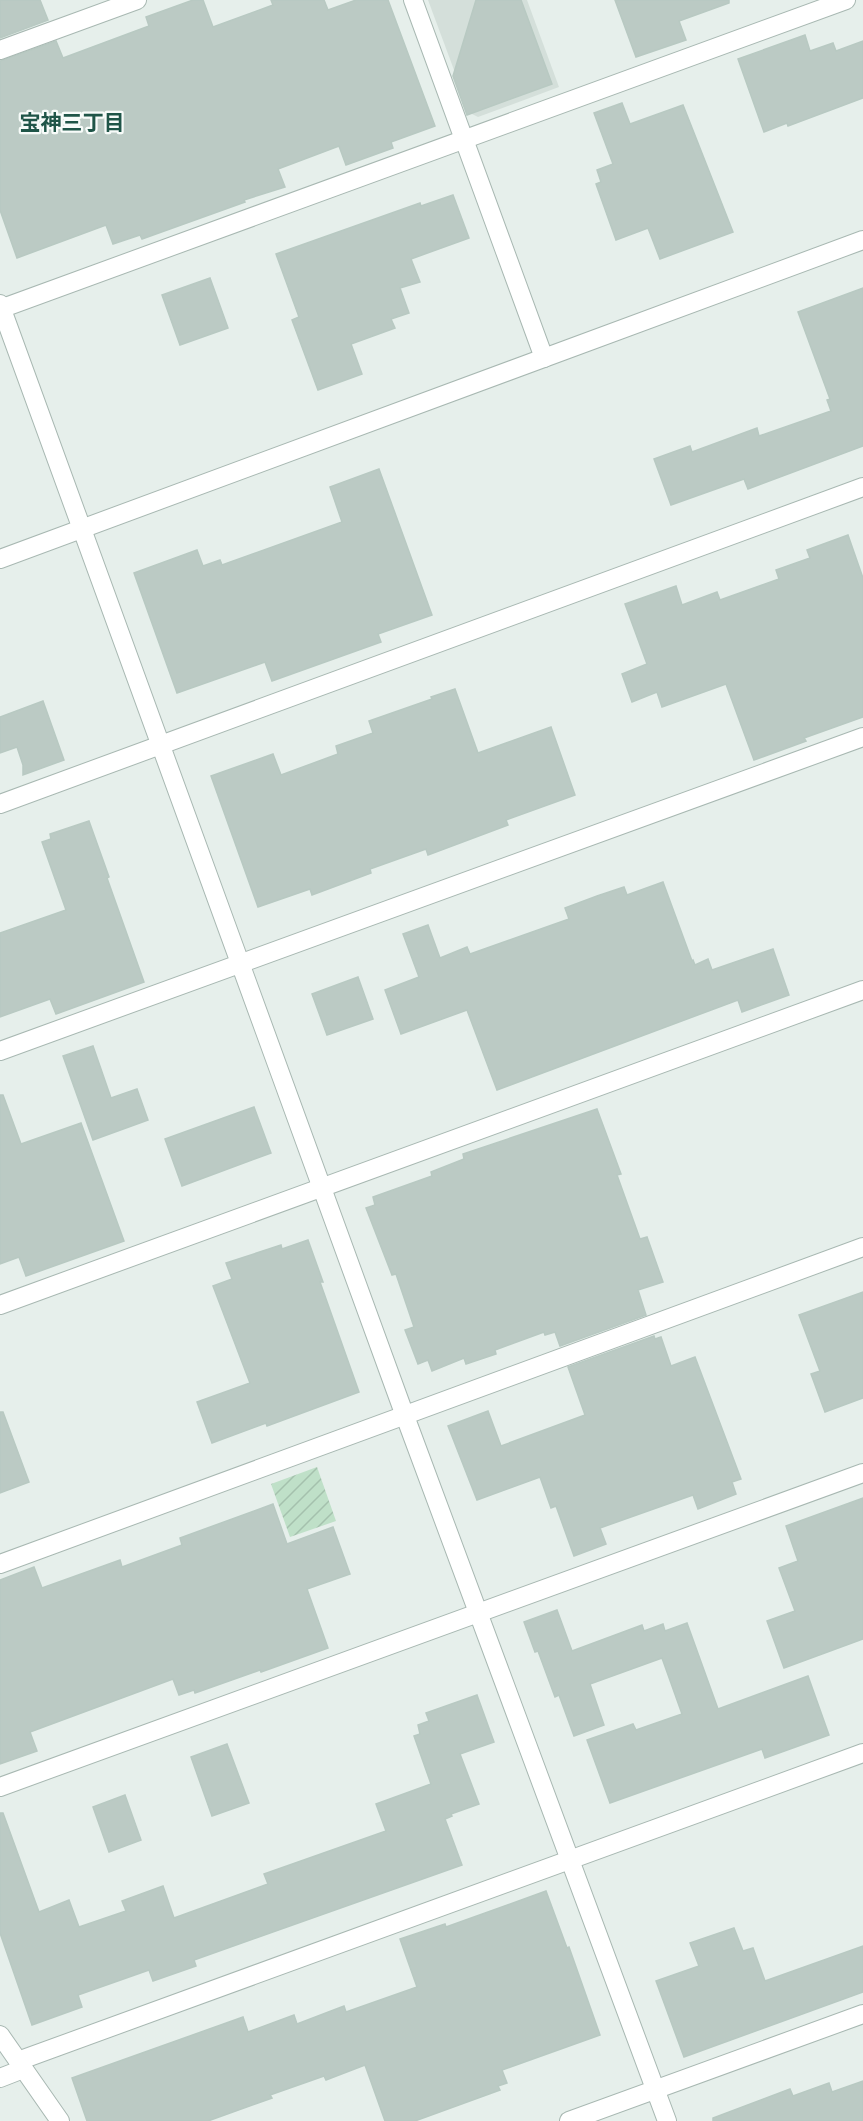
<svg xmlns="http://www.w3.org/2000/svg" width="863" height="2121" font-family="Karla,'Noto Sans JP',sans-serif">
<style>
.built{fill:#d4dfda}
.garden{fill:url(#garden-furrows)}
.building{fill:#bbcac4;stroke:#b8c9c2;stroke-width:1.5}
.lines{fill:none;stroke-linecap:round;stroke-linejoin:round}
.minor-casing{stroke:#a8b8b2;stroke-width:20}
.tertiary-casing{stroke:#a8b8b2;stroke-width:20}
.minor{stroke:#fff;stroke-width:18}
.tertiary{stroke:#fff;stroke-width:18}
.labels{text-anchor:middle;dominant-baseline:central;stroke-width:4.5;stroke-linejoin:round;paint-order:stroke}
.neighbourhood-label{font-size:21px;font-weight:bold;fill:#1f5548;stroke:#f7fbf9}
</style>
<defs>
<pattern id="garden-furrows" width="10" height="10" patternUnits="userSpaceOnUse" patternTransform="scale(1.5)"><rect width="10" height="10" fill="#bfe0c8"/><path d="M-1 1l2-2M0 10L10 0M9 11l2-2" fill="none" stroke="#a4c1ad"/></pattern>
</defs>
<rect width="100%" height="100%" fill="#e6efeb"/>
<!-- built -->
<path class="built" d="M428 0H527L559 87 478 117 470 113Z"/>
<!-- garden -->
<path class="garden" d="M317 1467 336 1521 290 1537 271 1484Z"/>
<!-- building -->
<g class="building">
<path d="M0 0H40L48 20 0 38Z"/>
<path d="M193 0H203L213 27 273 5 271 0H324L328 10 356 0H388L435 126 391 142 393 148 346 165 339 146 278 169 285 187 244 200 245 202 142 239 140 235 113 244 106 225 17 258 0 210V61L56 41 63 58 149 26 146 17Z"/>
<path d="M476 0H521L552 84 467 115 453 76Z"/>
<path d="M615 0H729V3L679 21 686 40 636 57Z"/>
<path d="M805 35 810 51 833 43 836 51 863 41V98L788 126 787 123 764 132 738 59Z"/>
<path d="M622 103 630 124 683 105 733 232 660 259 648 228 616 240 596 184 601 182 597 170 613 164 594 113Z"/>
<path d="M453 195 469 238 411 259 420 282 400 288 409 313 391 319 395 328 351 344 362 374 318 390 292 320 299 317 276 254 420 203 421 206Z"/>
<path d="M210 278 228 328 180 345 162 295Z"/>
<path d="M863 288V446L748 489 744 479 671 505 654 459 690 446 692 452 757 428 759 436 831 411 827 400 830 399 798 312Z"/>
<path d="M379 469 432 615 378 634 381 642 272 681 265 662 177 693 134 573 197 550 203 566 220 560 222 565 342 522 330 487Z"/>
<path d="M848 535 863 578V717L804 738 806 741 754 760 726 684 662 707 657 692 632 702 622 674 647 664 625 604 676 586 682 605 717 592 720 600 779 579 776 570 810 558 807 550Z"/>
<path d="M455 689 478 753 551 727 575 795 506 820 508 825 428 855 426 849 370 869 371 873 312 895 310 889 258 907 211 776 273 754 281 775 338 754 336 746 373 733 369 721 432 699 431 697Z"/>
<path d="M43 701 64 760 23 775V765L17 747 0 753V717Z"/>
<path d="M89 821 109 877 107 878 144 982 56 1014 50 999 0 1017V933L66 910 42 842 51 839 50 834Z"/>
<path d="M663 882 692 961 693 960 695 965 708 959 712 970 773 949 789 995 742 1012 738 1000 497 1090 467 1010 401 1034 385 990 419 977 403 934 428 925 440 958 467 947 470 954 569 919 565 908 597 896 624 887 627 895Z"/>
<path d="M358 977 373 1019 327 1035 312 994Z"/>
<path d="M93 1046 111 1098 137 1089 148 1120 93 1140 63 1056Z"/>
<path d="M0 1095H3L21 1144 81 1123 124 1241 26 1276 19 1257 0 1264Z"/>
<path d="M254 1107 271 1153 182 1186 165 1139Z"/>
<path d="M597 1109 621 1174 617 1175 640 1239 647 1237 663 1282 638 1290 646 1315 560 1346 555 1332 545 1335 544 1332 495 1350 496 1354 466 1364 464 1358 432 1371 428 1360 418 1364 405 1330 414 1327 396 1274 392 1275 366 1208 375 1205 373 1197 432 1176 431 1172 464 1159 463 1154Z"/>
<path d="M308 1240 323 1282H320L359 1392 267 1426 266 1423 212 1443 197 1402 250 1383 213 1286 232 1279 226 1263 281 1245 282 1249Z"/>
<path d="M863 1292V1398L825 1412 811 1374 820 1371 799 1315Z"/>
<path d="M654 1336 655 1339 661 1337 671 1366 695 1357 741 1479 732 1482 736 1494 698 1509 693 1495 600 1528 606 1544 574 1556 556 1506 551 1508 540 1477 477 1500 448 1426 488 1411 501 1446 585 1415 568 1367Z"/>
<path d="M0 1412H3L29 1482 0 1493Z"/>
<path d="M863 1498V1639L784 1668 767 1621 795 1611 779 1568 798 1561 786 1526Z"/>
<path d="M273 1504 287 1544 333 1527 350 1574 307 1589 328 1648 261 1672 260 1670 195 1693 194 1690 179 1695 173 1679 30 1732 37 1751 0 1764V1580L34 1567 42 1588 120 1560 122 1567 182 1545 180 1538Z"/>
<path d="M557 1610 572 1651 642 1625 644 1631 663 1624 665 1631 687 1623 718 1709 808 1676 829 1735 765 1758 762 1749 610 1803 587 1740 633 1724 636 1730 682 1714 662 1658 590 1684 604 1725 574 1736 559 1695 555 1697 538 1651 535 1652 524 1622Z"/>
<path d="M477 1695 494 1742 460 1754 479 1804 451 1814 452 1816 445 1819 462 1865 194 1960 196 1966 153 1981 149 1970 78 1995 82 2007 32 2025 0 1933V1813H3L39 1912 69 1900 79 1927 126 1911 122 1901 163 1886 174 1918 268 1884 264 1874 386 1831 376 1804 431 1784 414 1736 420 1734 418 1725 429 1721 426 1713Z"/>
<path d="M227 1744 249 1803 212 1816 191 1757Z"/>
<path d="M125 1795 141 1840 109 1852 93 1807Z"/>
<path d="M546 1891 567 1948 569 1947 600 2035 502 2070 507 2083 498 2086 500 2090 415 2121H385L365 2065 326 2080 324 2076 270 2095 272 2098 208 2121H87L72 2078 243 2017 248 2032 294 2015 297 2024 344 2006 346 2012 417 1987 400 1939 445 1924 446 1927Z"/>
<path d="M734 1928 743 1951 753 1948 765 1981 863 1946V1992L684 2057 656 1981 699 1966 690 1943Z"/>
<path d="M863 2081V2121H713V2118L790 2089 793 2096 829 2083 832 2092Z"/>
</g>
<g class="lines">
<defs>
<g id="minor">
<path d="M413 0 544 358"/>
<path d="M0 50 137 0"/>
<path d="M0 304 405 1416 667 2121"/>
<path d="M0 309 846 0"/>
<path d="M0 804 863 487"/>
<path d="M0 1051 863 737"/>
<path d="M0 1305 863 990"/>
<path d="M0 1564 863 1247"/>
<path d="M0 1787 863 1473"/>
<path d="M0 2035 60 2121"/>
<path d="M18 2061 863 1753"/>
<path d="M0 2078 23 2069"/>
<path d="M569 2121 863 2014"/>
</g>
<path id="tertiary" d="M0 559 863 240"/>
</defs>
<!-- minor casing -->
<use href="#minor" class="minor-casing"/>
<!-- tertiary casing -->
<use href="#tertiary" class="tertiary-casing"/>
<!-- minor -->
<use href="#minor" class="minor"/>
<!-- tertiary -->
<use href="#tertiary" class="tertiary"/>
</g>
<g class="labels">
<!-- neighbourhood labels -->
<g class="neighbourhood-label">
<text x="72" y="123">宝神三丁目</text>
</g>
</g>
</svg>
